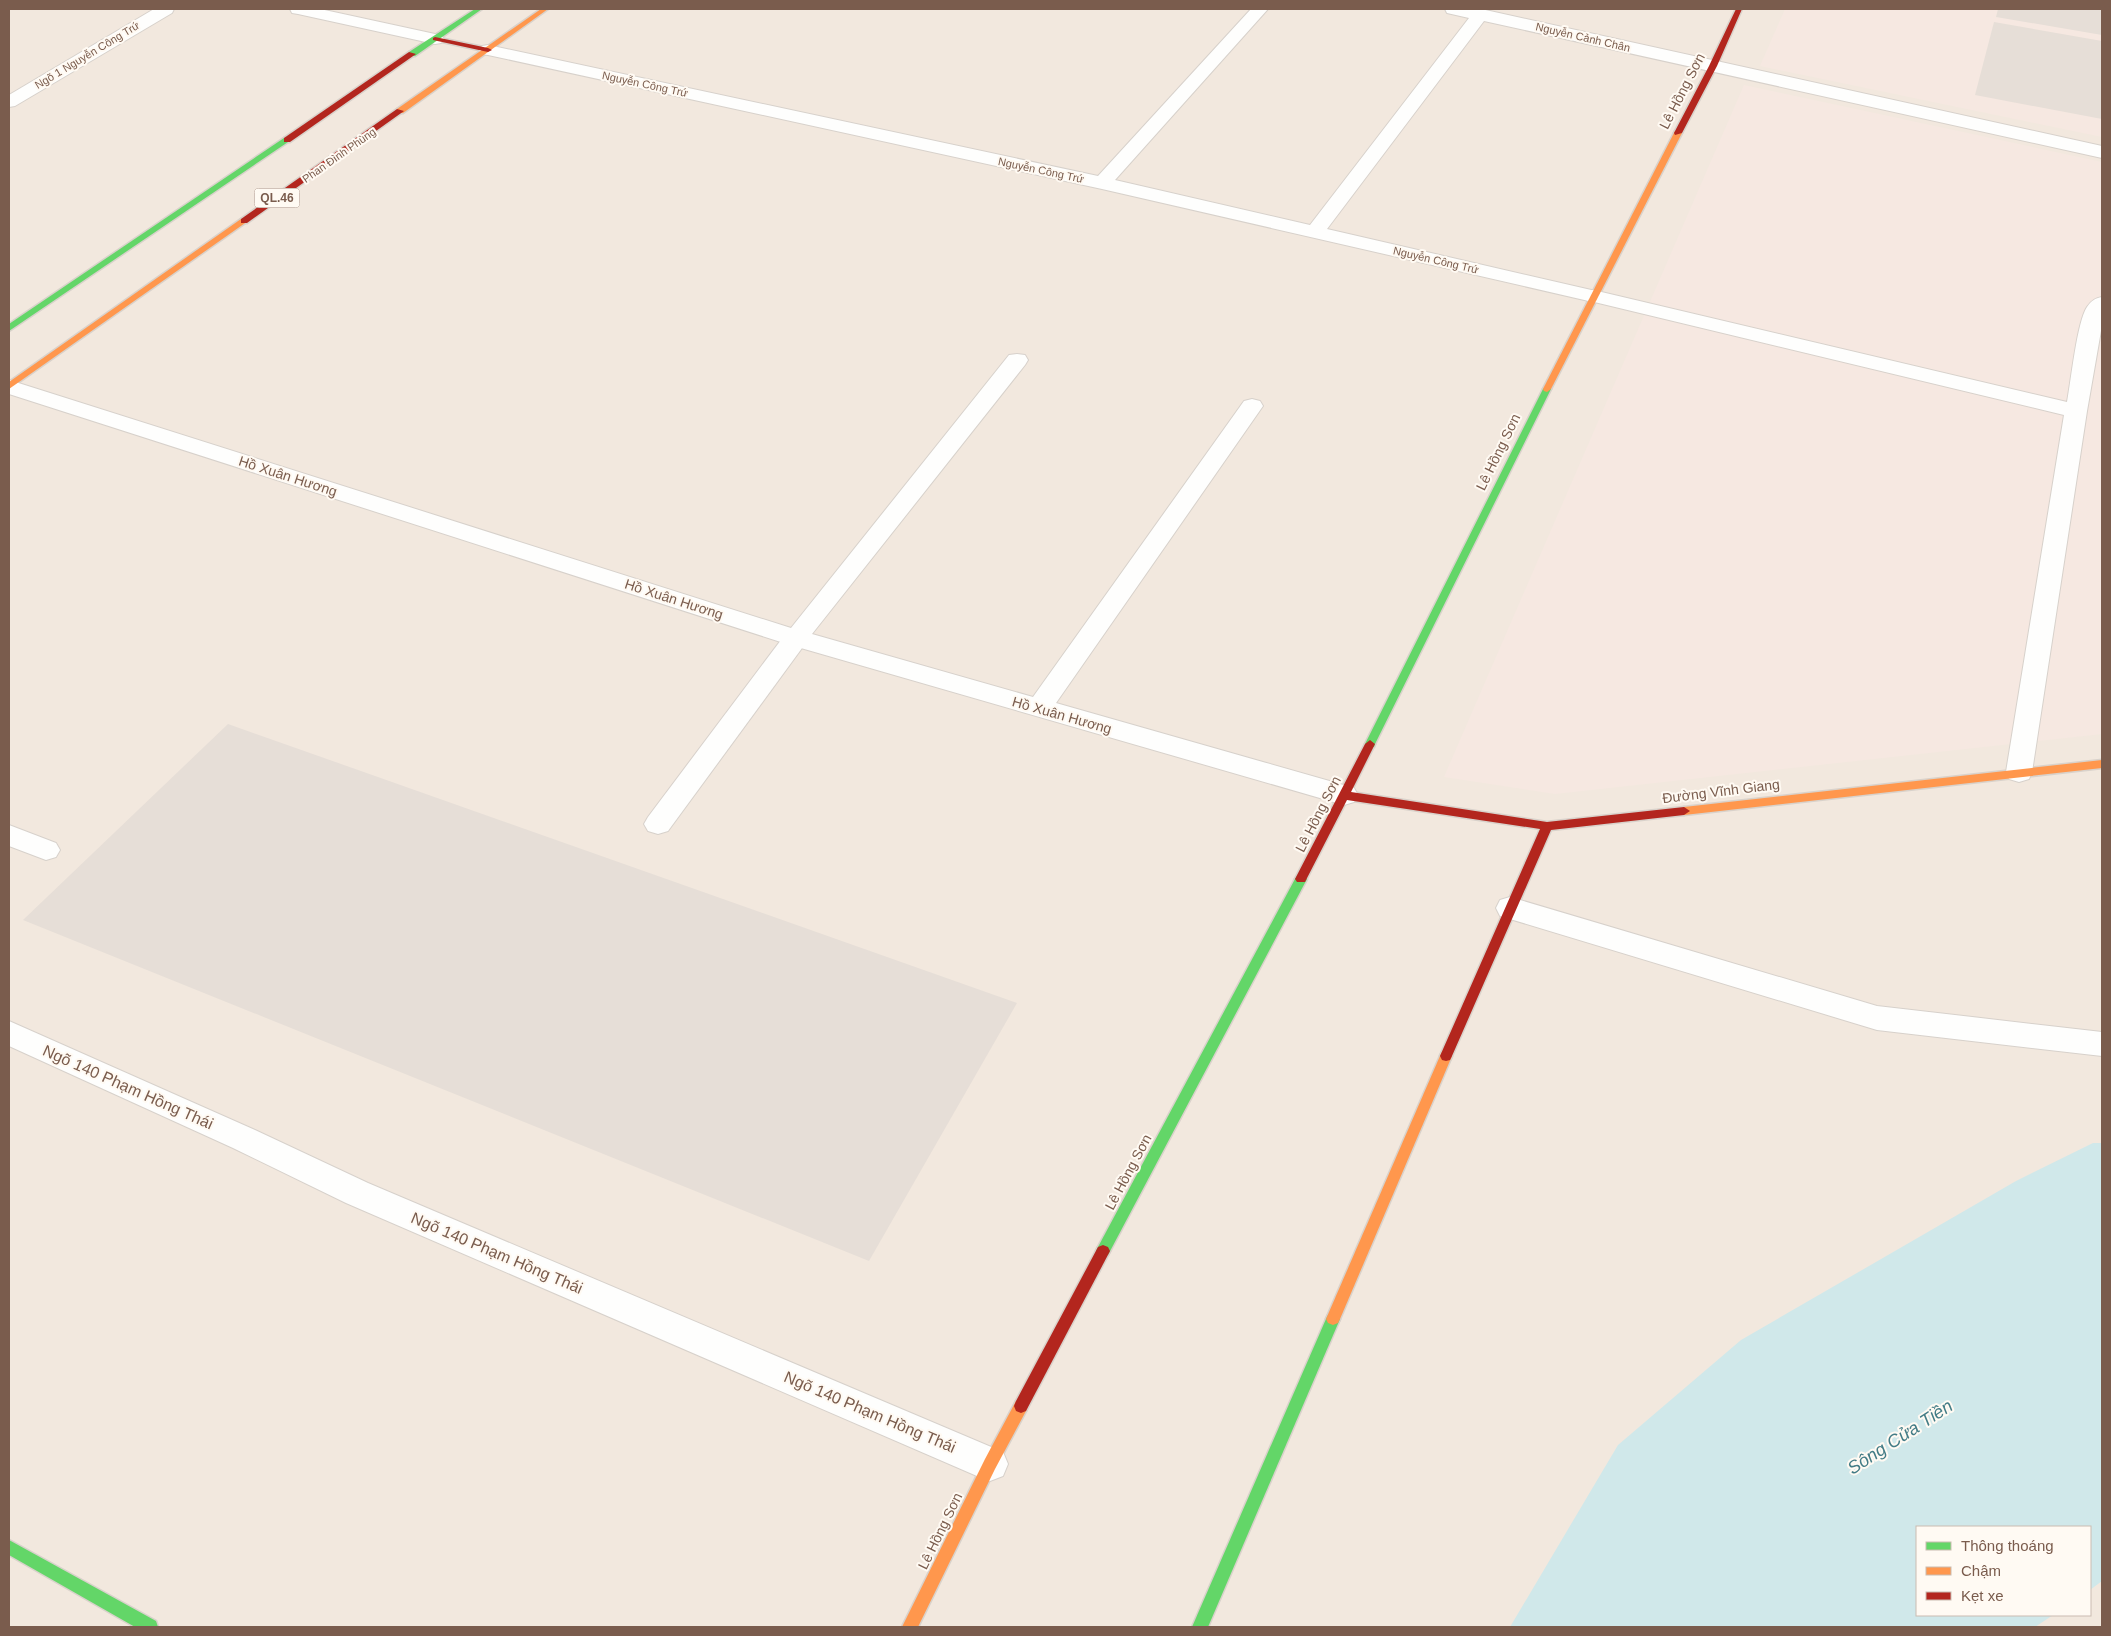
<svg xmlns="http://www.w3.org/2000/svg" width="2111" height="1636" font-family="Arial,sans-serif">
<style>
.residential{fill:#f2e8de;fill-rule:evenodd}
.commercial{fill:#f6e8e1}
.water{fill:#d0e8ea}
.building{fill:#e6ded7}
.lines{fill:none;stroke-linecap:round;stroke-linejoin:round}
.lane-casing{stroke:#d7d1cb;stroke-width:2}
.street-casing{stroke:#d7d1cb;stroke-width:2}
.fast-casing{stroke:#d9d2cb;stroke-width:3}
.slow-casing{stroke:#d9d2cb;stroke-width:3}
.jam-casing{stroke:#d9d2cb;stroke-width:3}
.lane{fill:#fefefd;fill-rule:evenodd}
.street{fill:#fefefd;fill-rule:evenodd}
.fast{fill:#63d668;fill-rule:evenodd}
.slow{fill:#ff974d;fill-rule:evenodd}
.jam{fill:#b3261e;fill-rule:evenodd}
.labels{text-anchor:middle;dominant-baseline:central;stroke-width:4;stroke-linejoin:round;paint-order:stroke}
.far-street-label{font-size:11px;fill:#7a5c4d;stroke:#fffaf3}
.shield{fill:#fffaf3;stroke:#a28b7f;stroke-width:1}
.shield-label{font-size:12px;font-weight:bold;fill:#7a5c4d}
.street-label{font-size:14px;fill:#7a5c4d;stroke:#fffaf3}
.near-street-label{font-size:16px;fill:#7a5c4d;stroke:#fffaf3}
.near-water-label{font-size:18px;font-style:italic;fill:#437c86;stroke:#fffaf3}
</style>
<rect width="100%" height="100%" fill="#f9f5f0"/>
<!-- residential -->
<path class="residential" d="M9 9H2102V1627H9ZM1917 1527H2090V1615H1917Z"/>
<!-- commercial -->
<g class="commercial">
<path d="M1785 9H2102V137L1760 66Z"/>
<path d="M1744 85 2102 162V734L1555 794 1444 777Z"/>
</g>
<!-- water -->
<path class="water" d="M2093 1143H2102V1581L2090 1590V1527H1917V1615H2053L2035 1627H1510L1618 1445 1741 1340 2016 1181Z"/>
<!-- building -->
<g class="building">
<path d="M1998 9H2102V35L1996 17Z"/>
<path d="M1994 22 2102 41V119L1975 95Z"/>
<path d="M228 724 1017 1003 869 1261 23 920Z"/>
</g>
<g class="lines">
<defs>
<g id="lane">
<path d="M1593 290 2067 402C2071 381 2077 322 2087 307 2091 301 2095 298 2102 297V325L2087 411 2032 772 2029 779 2019 782 2009 779 2006 772 2064 415 1586 300 1583 296 1586 292Z"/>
<path d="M796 630 805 632 809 638 805 644 668 831 658 834 648 831 644 824 648 817 787 632Z"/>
</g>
<g id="street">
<path d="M154 9H174L172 13 15 106 9 107V95Z"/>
<path d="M290 9H320L435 34 441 35 444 39 441 43 435 44 298 14 292 13Z"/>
<path d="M1251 9H1268L1115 180 1310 225 1469 18 1447 13 1445 9H1481L2102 146V158L1484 21 1327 229 1600 292 1603 296 1600 300 1593 302 1102 189 488 55 482 54 479 50 482 46 488 45 1098 176Z"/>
<path d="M1017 354 1025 355 1028 360 1025 365 812 634 1033 697 1244 401 1252 399 1260 401 1263 406 1056 703 1354 788 1358 795 1354 802 1344 805 787 644 9 394V380L791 628 1009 355Z"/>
<path d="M9 825 56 843 60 850 56 857 46 860 9 846Z"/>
<path d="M1510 897 1877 1006 2102 1032V1056L1877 1030 1500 916 1496 908 1500 900Z"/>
<path d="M9 1021 255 1130 368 1183 1003 1452 1008 1464 1003 1476 990 1481 977 1476 346 1203 233 1148 9 1046Z"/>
</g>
<g id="fast">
<path d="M475 9H482L415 56H409V52Z"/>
<path d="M284 138 291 140 9 331V324Z"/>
<path d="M1547 386 1551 389 1375 744 1374 747H1366L1365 744 1543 389Z"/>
<path d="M1301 875 1305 876 1307 879 1108 1255 1103 1257 1098 1255 1096 1251 1098 1247 1295 879 1297 876Z"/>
<path d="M1333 1313 1338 1315 1340 1319 1208 1627H1192L1326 1319 1328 1315Z"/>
<path d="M9 1540 156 1621 158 1627H135L9 1555Z"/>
</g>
<g id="slow">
<path d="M541 9H548L403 113H397V109Z"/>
<path d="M1675 131 1682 133 1551 389 1547 392 1544 391 1543 389Z"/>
<path d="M241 219 248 221 9 389V382Z"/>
<path d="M2102 760V768L1684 815 1678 811 1684 807Z"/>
<path d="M1446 1051 1450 1052 1452 1056 1340 1319 1338 1323 1333 1325 1328 1323 1326 1319 1440 1056 1442 1052Z"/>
<path d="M1021 1399 1026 1401 1028 1406 1026 1411 995 1469 918 1627H902L985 1459 1016 1401Z"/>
</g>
<g id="jam">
<path d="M1736 9H1742L1717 66 1682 133 1675 135 1674 133 1709 66Z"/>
<path d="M435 37 488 48 492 50 488 52 433 40V38Z"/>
<path d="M409 52 416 54 290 142H284V138Z"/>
<path d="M397 109 404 111 247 223H241V219Z"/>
<path d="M1370 740 1375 744 1351 792 1547 822 1684 807 1690 811 1684 815 1551 830 1452 1056 1450 1060 1446 1061 1442 1060 1440 1056 1540 829 1347 800 1305 882H1297L1295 879 1365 744Z"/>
<path d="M1103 1245 1108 1247 1110 1251 1026 1411 1021 1413 1016 1411 1014 1406 1016 1401 1098 1247Z"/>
</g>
</defs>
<!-- lane casing -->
<use href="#lane" class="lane-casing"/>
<!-- street casing -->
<use href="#street" class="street-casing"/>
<!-- fast casing -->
<use href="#fast" class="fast-casing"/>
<!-- slow casing -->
<use href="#slow" class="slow-casing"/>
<!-- jam casing -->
<use href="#jam" class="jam-casing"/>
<!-- lane -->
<use href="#lane" class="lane"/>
<!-- street -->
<use href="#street" class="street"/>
<!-- fast -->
<use href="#fast" class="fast"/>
<!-- slow -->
<use href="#slow" class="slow"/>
<!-- jam -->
<use href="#jam" class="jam"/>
</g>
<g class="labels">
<!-- far-street labels -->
<g class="far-street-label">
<text transform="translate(1583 37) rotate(13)">Nguyễn Cảnh Chân</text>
<text transform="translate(87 55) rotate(-31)">Ngõ 1 Nguyễn Công Trứ</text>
<text transform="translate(645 84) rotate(12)">Nguyễn Công Trứ</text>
<text transform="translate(339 155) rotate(-35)">Phan Đình Phùng</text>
<text transform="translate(1041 170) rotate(12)">Nguyễn Công Trứ</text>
<text transform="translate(1436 260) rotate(13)">Nguyễn Công Trứ</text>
</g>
<!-- shield labels -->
<rect class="shield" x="254.5" y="188.5" width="45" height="19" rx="4"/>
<g class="shield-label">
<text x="277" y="198">QL.46</text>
</g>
<!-- street labels -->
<g class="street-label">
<text transform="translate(1682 91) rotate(-63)">Lê Hồng Sơn</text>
<text transform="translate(1498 452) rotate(-64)">Lê Hồng Sơn</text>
<text transform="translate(288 476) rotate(18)">Hồ Xuân Hương</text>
<text transform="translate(674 599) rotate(18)">Hồ Xuân Hương</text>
<text transform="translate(1062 715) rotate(16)">Hồ Xuân Hương</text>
<text transform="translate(1721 791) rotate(-7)">Đường Vĩnh Giang</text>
<text transform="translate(1318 814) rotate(-63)">Lê Hồng Sơn</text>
<text transform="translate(1128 1172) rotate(-62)">Lê Hồng Sơn</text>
<text transform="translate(940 1531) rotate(-64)">Lê Hồng Sơn</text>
</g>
<!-- near-street labels -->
<g class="near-street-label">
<text transform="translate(128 1087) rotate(24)">Ngõ 140 Phạm Hồng Thái</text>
<text transform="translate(497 1253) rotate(23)">Ngõ 140 Phạm Hồng Thái</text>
<text transform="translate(870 1412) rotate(23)">Ngõ 140 Phạm Hồng Thái</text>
</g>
<!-- near-water labels -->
<g class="near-water-label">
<text transform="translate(1900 1437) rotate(-33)">Sông Cửa Tiền</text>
</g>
</g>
<!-- border -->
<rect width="2111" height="1636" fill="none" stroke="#7a5c4d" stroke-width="20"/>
<!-- legend -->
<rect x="1916" y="1526" width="175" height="90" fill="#fffaf3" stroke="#cabbb1"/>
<rect x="1926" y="1542" width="25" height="8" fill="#63d668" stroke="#cabbb1"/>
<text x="1961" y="1551" font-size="15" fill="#7a5c4d">Thông thoáng</text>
<rect x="1926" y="1567" width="25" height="8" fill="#ff974d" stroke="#cabbb1"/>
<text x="1961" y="1576" font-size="15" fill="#7a5c4d">Chậm</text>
<rect x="1926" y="1592" width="25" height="8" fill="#b3261e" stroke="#cabbb1"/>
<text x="1961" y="1601" font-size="15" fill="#7a5c4d">Kẹt xe</text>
</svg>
